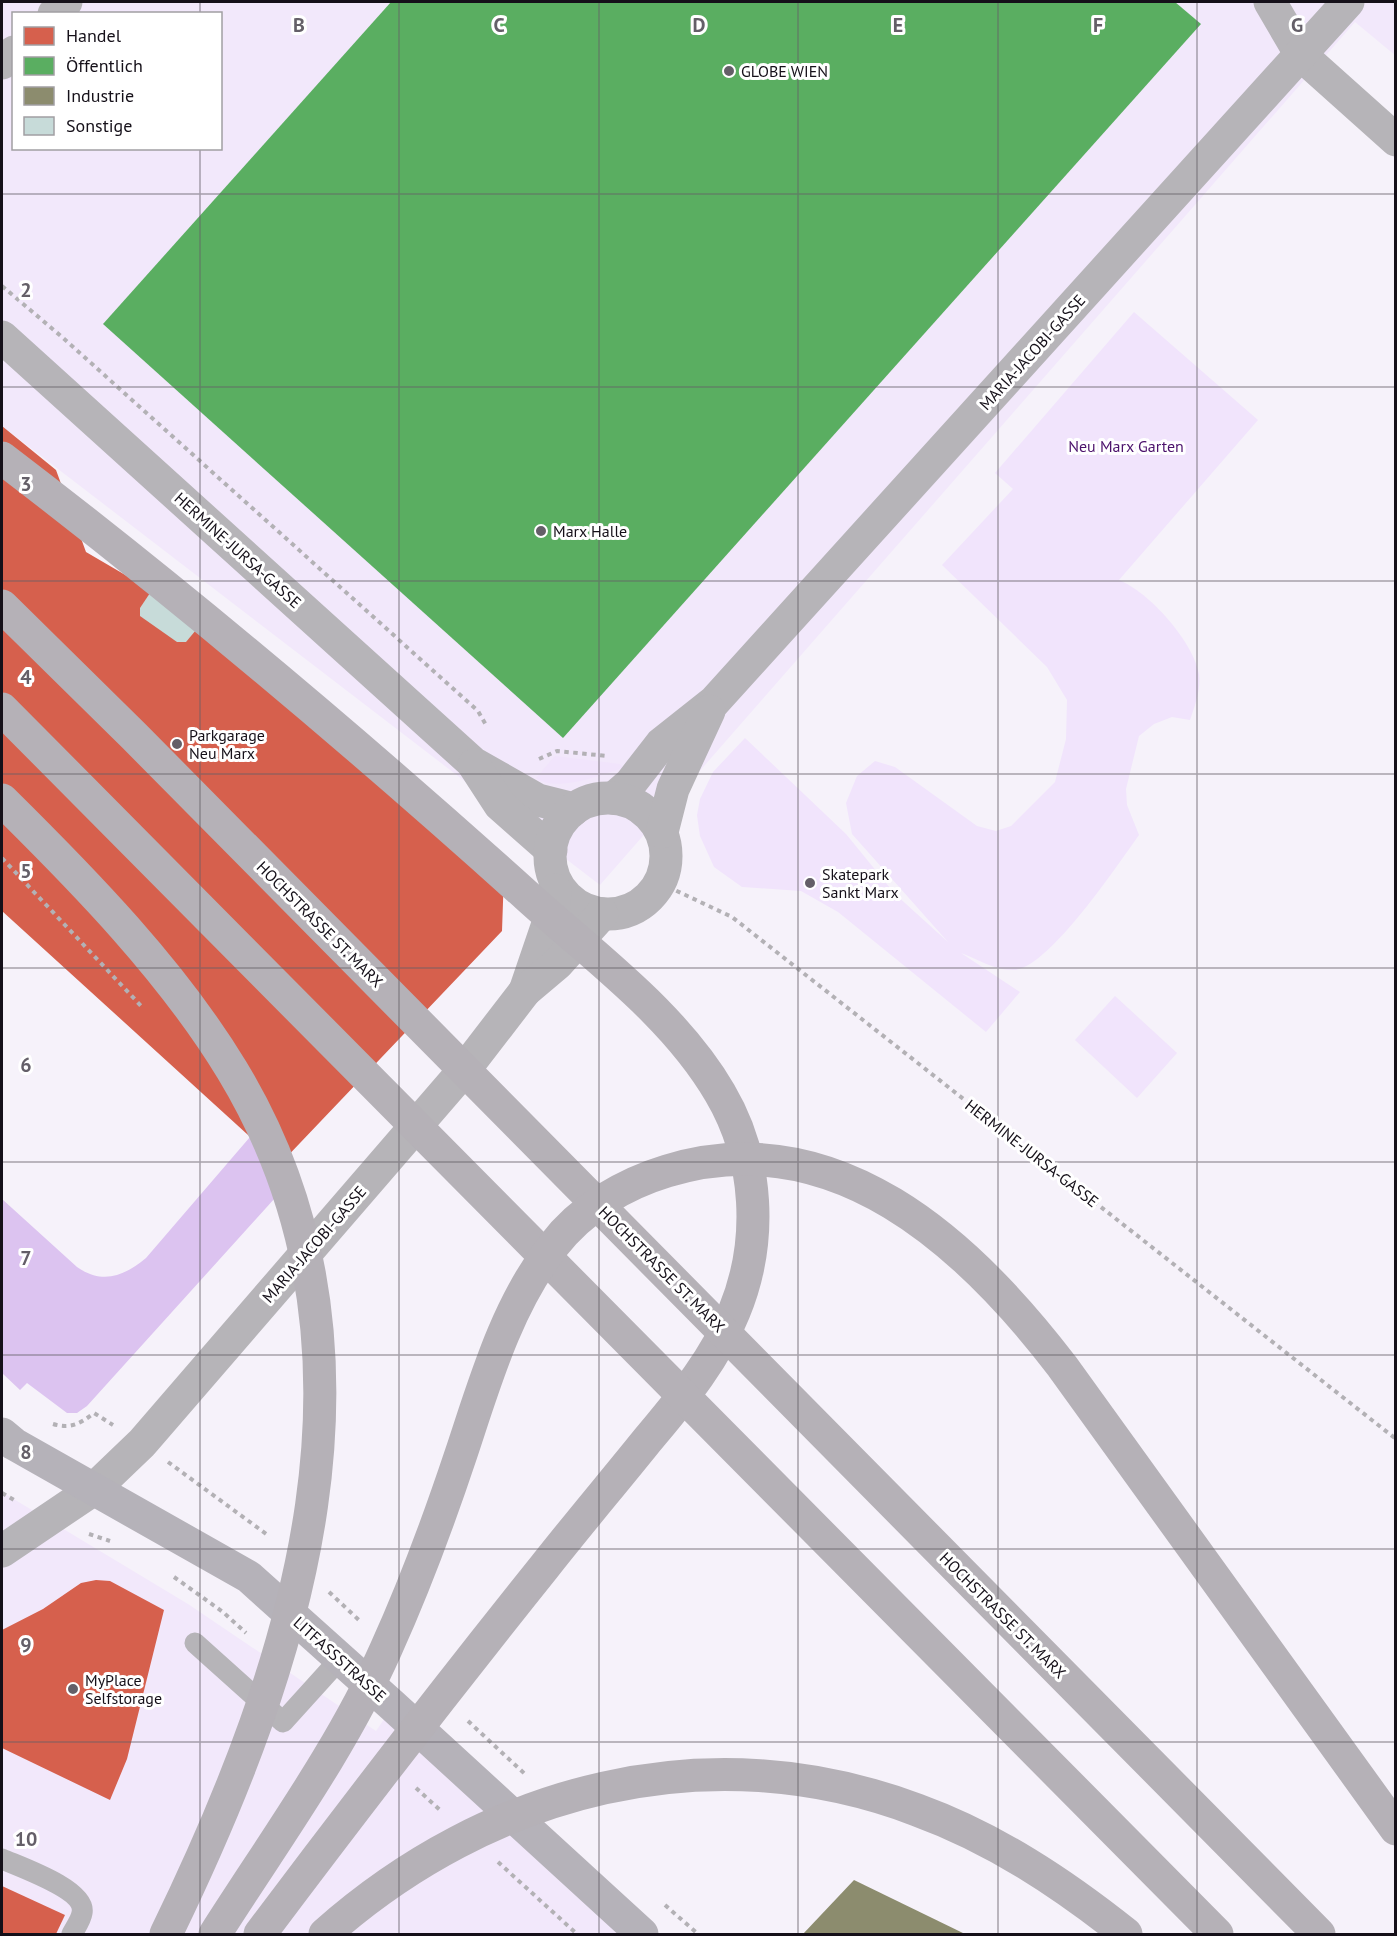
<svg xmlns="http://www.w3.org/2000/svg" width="1397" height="1936" font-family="'PT Sans',sans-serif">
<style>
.built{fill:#f2e8fb;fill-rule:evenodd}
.green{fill:#f1e4fc}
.forest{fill:#dcc3f0}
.shops{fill:#d6604d}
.public{fill:#5aae61}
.industry{fill:#8c8c6e}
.building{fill:#c7dbd9}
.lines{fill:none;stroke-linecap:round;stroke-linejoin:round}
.path{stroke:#b3b1b5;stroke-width:4;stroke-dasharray:4.5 4.5;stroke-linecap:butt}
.lane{stroke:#b6b4b8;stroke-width:21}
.street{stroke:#b6b4b8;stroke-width:33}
.secondary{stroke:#b5b2b9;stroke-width:33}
.highway{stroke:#b5b1b7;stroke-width:33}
.grid{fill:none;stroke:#645f68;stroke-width:1.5;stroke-opacity:0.55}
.poi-dot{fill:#645f68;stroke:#fff;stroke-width:2}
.labels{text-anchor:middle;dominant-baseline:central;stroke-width:6;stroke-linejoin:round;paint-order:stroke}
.poi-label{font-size:16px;fill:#151019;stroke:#fff;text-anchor:start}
.street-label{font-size:16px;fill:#151019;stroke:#fff}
.park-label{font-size:16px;fill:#4b116b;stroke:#fff}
.grid-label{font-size:20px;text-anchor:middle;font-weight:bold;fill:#645f68;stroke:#fff;stroke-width:6;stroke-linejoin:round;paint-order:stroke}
</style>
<rect width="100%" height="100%" fill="#f6f2fa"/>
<!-- built -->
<g class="built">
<path d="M2 2H1395L1396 56 1355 22 600 885 2 426ZM14 14H220V148H14Z"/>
<path d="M2 1492 188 1604 376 1731 393 1706 642 1934H2Z"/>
</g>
<!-- green -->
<g class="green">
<path d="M1134 312 1258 420 1119 580C1149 592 1193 641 1199 674 1201 690 1195 705 1190 720L1172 717 1154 724 1139 736 1126 789 1127 805 1139 835C1119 863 1047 971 1013 970 993 970 978 959 961 953L1020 992 986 1032 838 912 801 891 742 887 714 867 700 836 697 815 700 799 713 772 745 738 846 834 895 894 948 942 852 834 846 803 857 776 875 761 895 767 977 826 996 831 1011 826 1055 782 1066 739 1067 700 1047 667 942 565 1013 489 995 473Z"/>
<path d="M555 756 620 764 623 768C601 775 556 793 536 778Z"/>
<path d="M1115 996 1177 1053 1137 1098 1075 1040Z"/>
</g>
<!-- forest -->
<path class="forest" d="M250 1137 294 1177 87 1406 77 1413H67L27 1383 20 1390 2 1373V1199L77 1267C103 1285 124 1276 146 1258Z"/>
<!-- shops -->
<g class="shops">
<path d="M2 426 56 470 86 552 151 590 504 873 502 931 280 1164 2 911Z"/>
<path d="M96 1580 110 1581 164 1610 127 1759 110 1800 2 1748V1630L43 1609 81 1583Z"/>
<path d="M2 1886 65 1915 56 1934H2Z"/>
</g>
<!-- public -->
<path class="public" d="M391 2H1175L1201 24 563 738 103 324Z"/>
<!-- industry -->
<path class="industry" d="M854 1880 965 1934H803Z"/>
<!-- building -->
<path class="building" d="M154 587 201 624 186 642H177L140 616V608Z"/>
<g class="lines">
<!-- path -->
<g class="path">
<path d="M2 286 62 337 478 711 486 725"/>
<path d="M539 759 557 751 607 756"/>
<path d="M2 858 143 1008"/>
<path d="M660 883 732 917 1396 1439"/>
<path d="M53 1424C70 1429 80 1424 94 1413L113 1425"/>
<path d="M168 1462 269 1536"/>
<path d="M2 1493 14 1500"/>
<path d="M89 1534 110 1541"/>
<path d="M174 1577 223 1612 246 1633"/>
<path d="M329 1592 361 1622"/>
<path d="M468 1721 526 1775"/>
<path d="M416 1788 441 1811"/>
<path d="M498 1862 577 1934"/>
<path d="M665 1905 698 1934"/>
</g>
<!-- lane -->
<g class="lane">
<path d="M195 1643 283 1722 340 1659"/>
<path d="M2 1859C20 1867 87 1890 82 1913 81 1920 75 1928 72 1934"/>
</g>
<!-- street -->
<g class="street">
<path d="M1270 2 1301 55 1396 140"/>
<path d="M54 14 66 2"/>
<path d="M2 63 14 52"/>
<path d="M2 337 473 763 538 800 574 809"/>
<path d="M474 765 500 805 551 850"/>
<path d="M614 798 630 784 661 744 714 702 1348 2"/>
<circle cx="608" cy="856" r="58"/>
<path d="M662 832 673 789 709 711"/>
<path d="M525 991 554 906 555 890"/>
<path d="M2 1551 94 1489 142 1443 465 1069 525 991 557 964 602 914"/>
</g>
<!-- secondary -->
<path class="secondary" d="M2 1434 14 1444 249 1577 393 1706 642 1934"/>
<!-- highway -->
<g class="highway">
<path d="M2 458C183 596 357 743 527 896 593 956 674 1014 720 1093 759 1159 763 1242 734 1312 714 1362 679 1402 645 1443 612 1484 578 1524 545 1566 448 1687 353 1810 260 1934"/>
<path d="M2 606 134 736 1319 1934"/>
<path d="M2 709 1217 1934"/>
<path d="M2 800C84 881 172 971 232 1070 401 1349 297 1665 166 1934"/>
<path d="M215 1934C274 1841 341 1750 386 1649 415 1585 439 1520 461 1454 485 1382 506 1307 553 1246 581 1209 624 1184 667 1171 835 1120 968 1243 1062 1366L1396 1829"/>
<path d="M325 1934C488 1789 709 1731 917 1810 994 1838 1062 1883 1126 1934"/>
</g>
</g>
<!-- grid -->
<path class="grid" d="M200 2V14M399 2V1934M599 2V1934M798 2V1934M998 2V1934M1197 2V1934M200 148V1934M2 194H1396M2 387H1396M2 581H1396M2 774H1396M2 968H1396M2 1162H1396M2 1355H1396M2 1549H1396M2 1742H1396"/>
<!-- markers -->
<g class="poi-dot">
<circle cx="729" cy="71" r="6"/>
<circle cx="541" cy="531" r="6"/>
<circle cx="177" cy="744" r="6"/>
<circle cx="810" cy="883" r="6"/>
<circle cx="73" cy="1689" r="6"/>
</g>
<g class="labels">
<!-- poi labels -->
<g class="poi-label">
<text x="741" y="71">GLOBE WIEN</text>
<text x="553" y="531">Marx Halle</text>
<text x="189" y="735">Parkgarage<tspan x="189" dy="18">Neu Marx</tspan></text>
<text x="822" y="874">Skatepark<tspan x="822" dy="18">Sankt Marx</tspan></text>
<text x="85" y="1680">MyPlace<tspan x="85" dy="18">Selfstorage</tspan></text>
</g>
<!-- street labels -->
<g class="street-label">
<text transform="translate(1032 352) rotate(-48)">MARIA-JACOBI-GASSE</text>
<text transform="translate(238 550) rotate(42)">HERMINE-JURSA-GASSE</text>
<text transform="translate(320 924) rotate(45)">HOCHSTRASSE ST. MARX</text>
<text transform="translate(1032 1153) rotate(38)">HERMINE-JURSA-GASSE</text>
<text transform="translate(314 1244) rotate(-49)">MARIA-JACOBI-GASSE</text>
<text transform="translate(662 1269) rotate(45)">HOCHSTRASSE ST. MARX</text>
<text transform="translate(1003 1615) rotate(45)">HOCHSTRASSE ST. MARX</text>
<text transform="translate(340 1659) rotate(42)">LITFASSSTRASSE</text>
</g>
<!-- park labels -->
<g class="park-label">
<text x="1126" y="446">Neu Marx Garten</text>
</g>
</g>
<g class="grid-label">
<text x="299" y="32">B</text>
<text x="499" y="32">C</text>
<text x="699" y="32">D</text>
<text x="898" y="32">E</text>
<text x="1098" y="32">F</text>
<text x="1297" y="32">G</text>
<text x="26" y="297">2</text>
<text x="26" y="491">3</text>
<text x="26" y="684">4</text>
<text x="26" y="878">5</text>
<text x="26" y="1072">6</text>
<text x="26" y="1265">7</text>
<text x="26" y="1459">8</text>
<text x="26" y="1652">9</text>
<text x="26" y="1846">10</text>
</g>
<!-- border -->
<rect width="1397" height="1936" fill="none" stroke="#151019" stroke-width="6"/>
<!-- legend -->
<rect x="12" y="12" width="210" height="138" fill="#ffffff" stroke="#a19fa3" stroke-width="1.5"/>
<rect x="24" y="27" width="30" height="18" fill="#d6604d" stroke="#a19fa3" stroke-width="1.5"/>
<text x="66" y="42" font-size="18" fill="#151019">Handel</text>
<rect x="24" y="57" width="30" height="18" fill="#5aae61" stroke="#a19fa3" stroke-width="1.5"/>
<text x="66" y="72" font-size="18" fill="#151019">Öffentlich</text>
<rect x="24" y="87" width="30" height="18" fill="#8c8c6e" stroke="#a19fa3" stroke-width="1.5"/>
<text x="66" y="102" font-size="18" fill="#151019">Industrie</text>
<rect x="24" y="117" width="30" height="18" fill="#c7dbd9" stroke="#a19fa3" stroke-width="1.5"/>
<text x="66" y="132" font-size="18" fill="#151019">Sonstige</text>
</svg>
